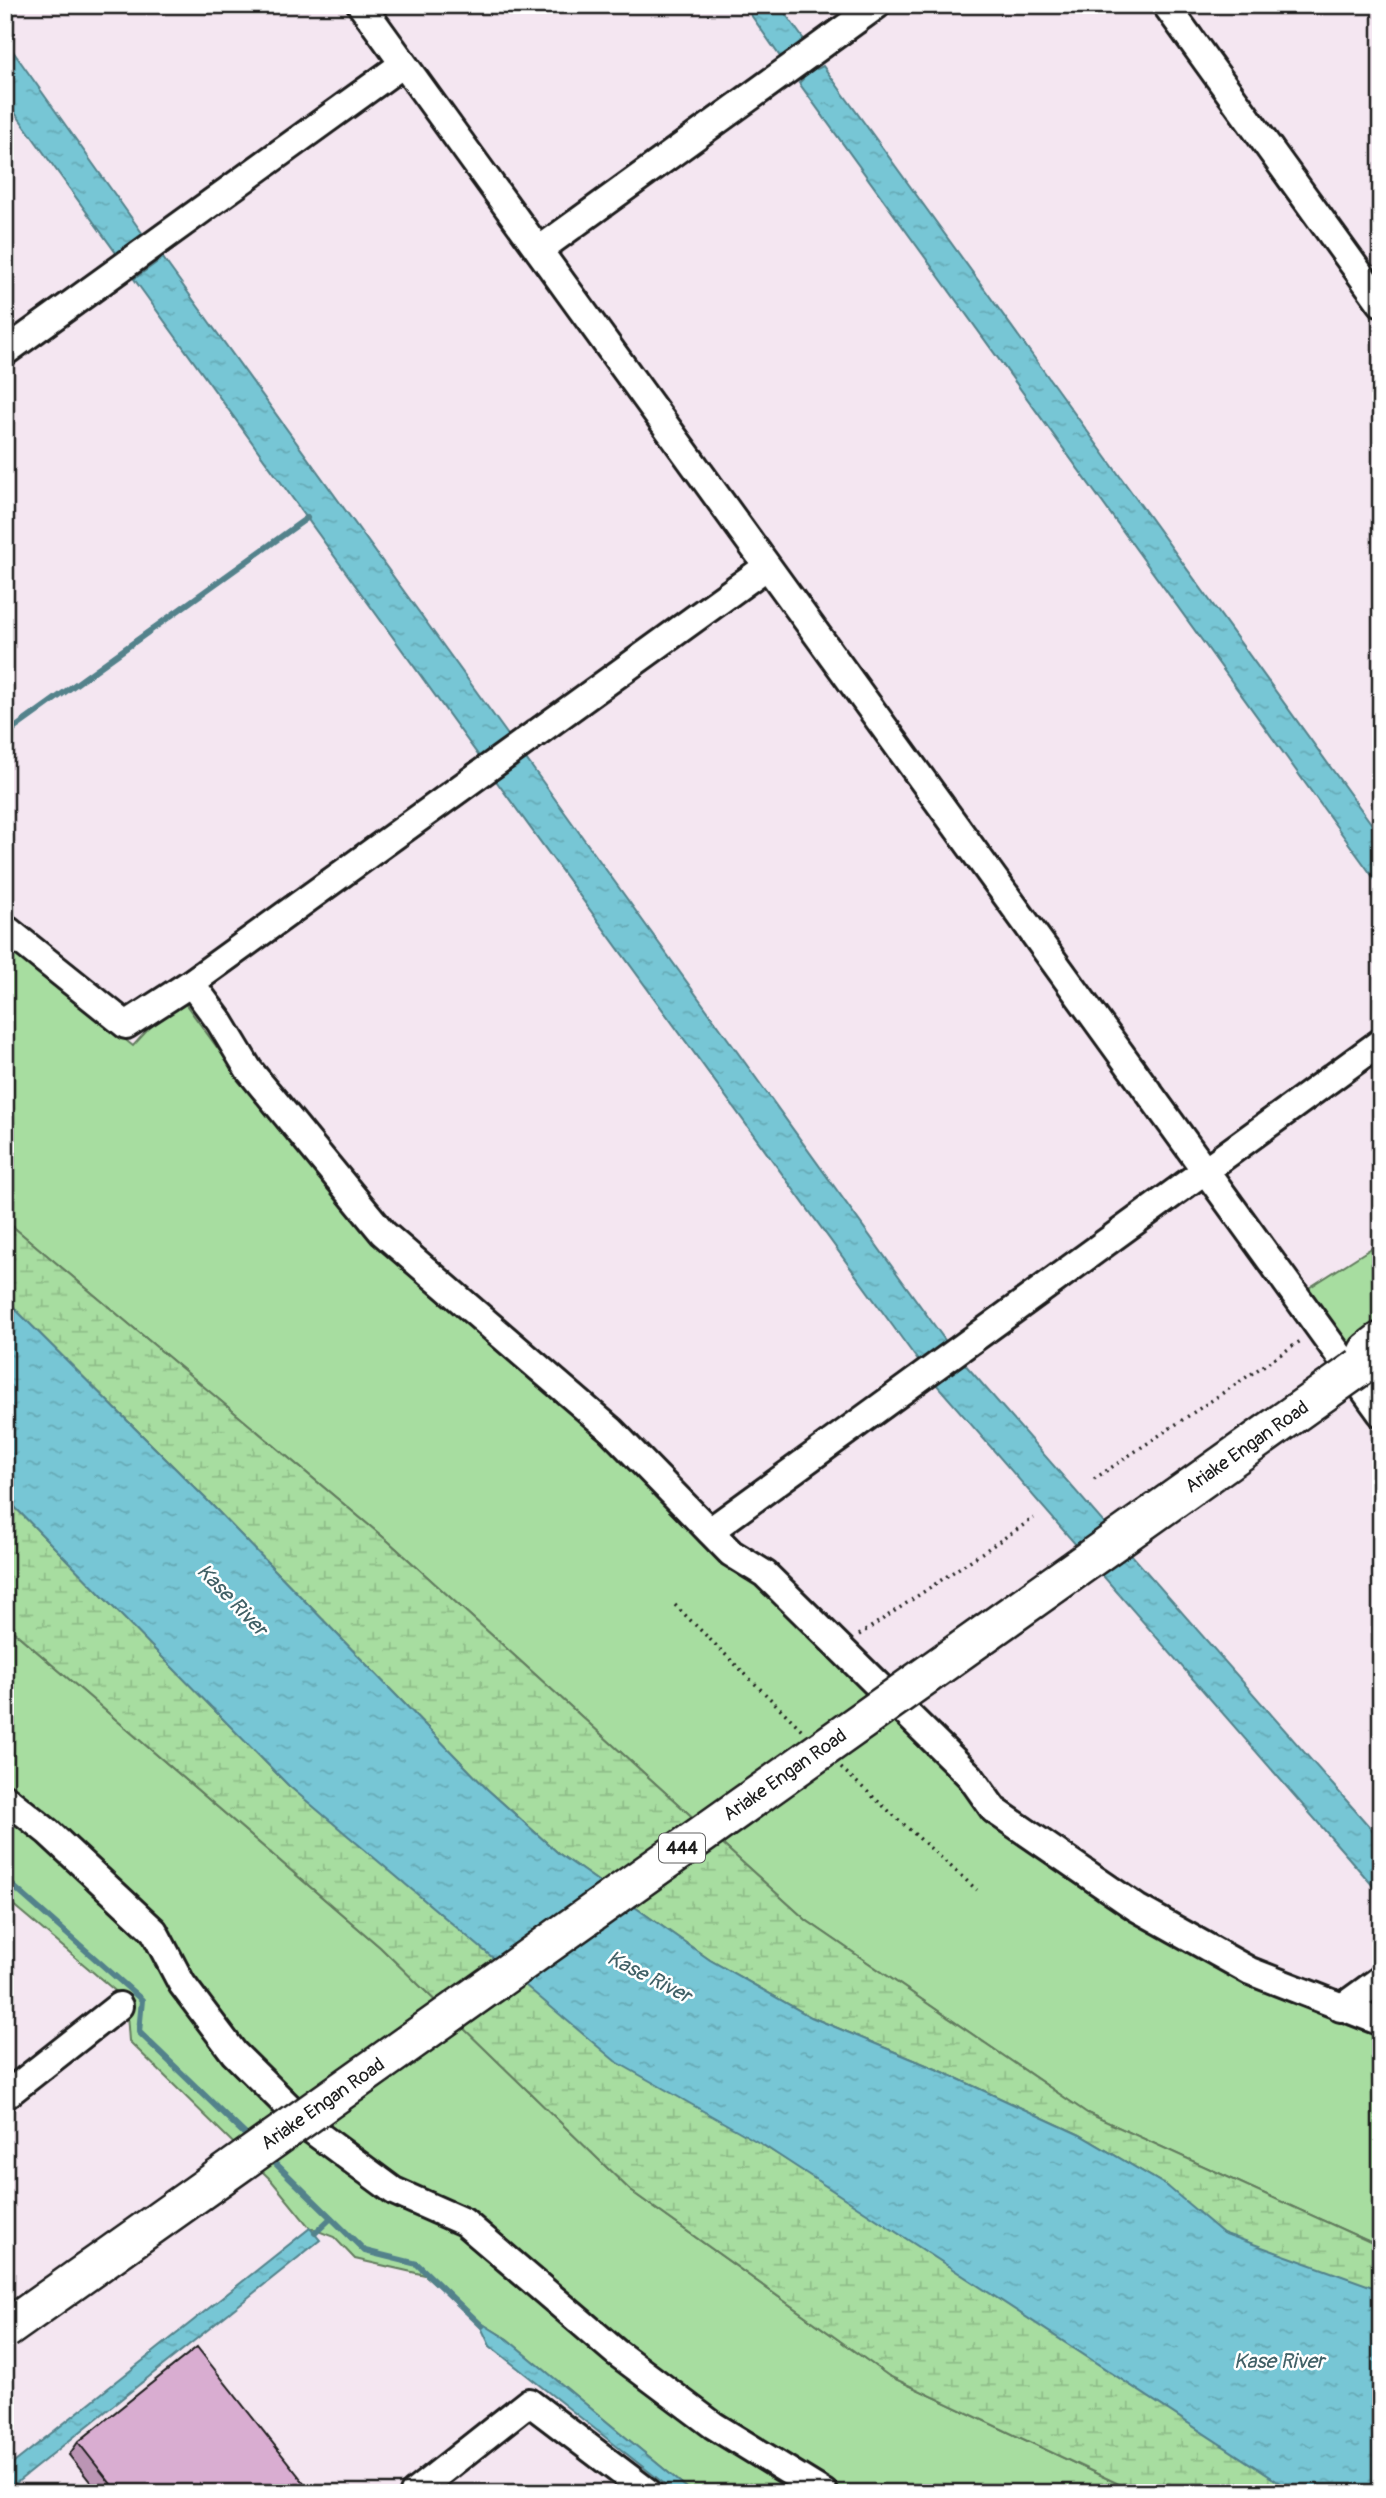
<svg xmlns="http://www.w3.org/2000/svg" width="1386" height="2498" font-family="Pangolin,sans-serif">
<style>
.grass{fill:#a7dda0;stroke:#627c5e;stroke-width:2}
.wetland{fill:url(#wetland-marsh);stroke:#627c5e;stroke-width:2}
.water{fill:url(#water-ripples);stroke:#53828b;stroke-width:2}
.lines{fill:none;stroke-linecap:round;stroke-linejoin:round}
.stream{stroke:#53828b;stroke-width:6}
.minor-casing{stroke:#1c1c1c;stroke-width:32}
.highway-casing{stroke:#1c1c1c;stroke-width:42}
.path{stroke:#1c1c1c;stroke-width:3.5;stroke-dasharray:2 5;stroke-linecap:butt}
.minor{stroke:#fff;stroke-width:26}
.highway{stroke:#fff;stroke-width:37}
.highway-bridge-casing{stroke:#1c1c1c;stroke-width:42;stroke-linecap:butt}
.highway-bridge{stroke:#fff;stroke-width:37}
.wall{fill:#bb95b4;stroke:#1c1c1c;stroke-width:2}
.building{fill:#d9add1;stroke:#1c1c1c;stroke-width:2}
.labels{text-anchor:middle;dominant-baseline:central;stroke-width:5;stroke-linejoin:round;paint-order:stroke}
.shield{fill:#fff;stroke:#606060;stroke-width:2}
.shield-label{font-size:18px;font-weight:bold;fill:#1c1c1c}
.street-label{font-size:19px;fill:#1c1c1c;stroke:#fff}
.water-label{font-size:21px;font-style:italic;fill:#406066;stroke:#fff}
</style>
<defs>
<pattern id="wetland-marsh" width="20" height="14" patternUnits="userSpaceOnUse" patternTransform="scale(1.75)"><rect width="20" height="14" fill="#a7dda0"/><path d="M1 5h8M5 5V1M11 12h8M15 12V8" fill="none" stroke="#8fbd89"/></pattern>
<pattern id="water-ripples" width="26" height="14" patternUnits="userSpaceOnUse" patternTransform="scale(1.75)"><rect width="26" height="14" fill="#77c6d5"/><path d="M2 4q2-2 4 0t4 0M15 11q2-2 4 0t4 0" fill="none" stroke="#66aab6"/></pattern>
</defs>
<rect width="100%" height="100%" fill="#f4e6f1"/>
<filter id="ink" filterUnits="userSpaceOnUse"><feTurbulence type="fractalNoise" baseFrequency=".0143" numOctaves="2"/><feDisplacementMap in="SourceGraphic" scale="14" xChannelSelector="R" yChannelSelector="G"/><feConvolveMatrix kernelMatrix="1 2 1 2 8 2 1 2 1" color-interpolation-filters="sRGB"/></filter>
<g filter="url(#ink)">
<!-- grass -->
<g class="grass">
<path d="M5 943 133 1046 154 1023 184 1002 251 1094 378 1245 758 1578 993 1815 1381 2032V2247L1087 2113 806 1920 389 1542 5 1220Z"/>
<path d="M1381 1242V1325L1348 1350 1304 1291Z"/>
<path d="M5 1624 380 1947 631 2191 889 2376 1138 2493H693L507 2339 478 2321 425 2275 355 2259 334 2237 310 2228 271 2180 129 2041 126 2000 5 1898Z"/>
</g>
<!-- wetland -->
<g class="wetland">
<path d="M5 1220 389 1542 806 1920 1087 2113 1381 2247V2363L1272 2293 1167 2186 1080 2135 943 2072 811 2017 710 1960 558 1853 487 1789 207 1500 5 1299Z"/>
<path d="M5 1497 289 1786 763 2145 1314 2493H1138L889 2376 631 2191 380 1947 5 1624Z"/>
</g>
<!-- water -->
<g class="water">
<path d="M744 5H779L805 41 802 43 817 69 823 66 1381 837V888L799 83 803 79 785 55 781 58Z"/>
<path d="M5 40 145 237 119 257 5 99Z"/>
<path d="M163 258 510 738 481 759 134 279Z"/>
<path d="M524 756 947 1343 919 1362 494 778Z"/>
<path d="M5 1299 207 1500 487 1789 558 1853 710 1960 811 2017 943 2072 1080 2135 1167 2186 1223 2233 1381 2290V2493H1295L763 2145 615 2061 289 1786 5 1497Z"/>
<path d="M963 1362 1381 1840V1895L935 1383Z"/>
<path d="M310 2228 320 2240 5 2492V2470Z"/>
<path d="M478 2321 507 2339 693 2493H676L490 2346Z"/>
</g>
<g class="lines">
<!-- stream -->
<g class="stream">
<path d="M5 735 307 518"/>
<path d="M5 1879 142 2000 139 2032 252 2141"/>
<path d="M268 2156 365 2251 417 2264 482 2326"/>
<path d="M315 2233 331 2218"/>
</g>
<defs>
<g id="minor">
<path d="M361 5 1381 1413"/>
<path d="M1166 5 1381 303"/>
<path d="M539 250 877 5"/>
<path d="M5 352 403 64"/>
<path d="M5 928 126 1025 191 983 766 567"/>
<path d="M191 983 220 1022 249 1070 383 1233 611 1430 731 1553 765 1574 970 1776 994 1810 1137 1908 1250 1971 1381 2022"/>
<path d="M710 1531 1381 1042"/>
<path d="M5 1798 48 1832 154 1931 182 1984 234 2053 313 2131 394 2191 464 2222 617 2353 713 2425 824 2493"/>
<path d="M1341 2008 1381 1979"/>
<path d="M5 2096 119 2006"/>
<path d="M414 2493 529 2402 649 2493"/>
</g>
<path id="highway" d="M1360 1367 1368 1351 1381 1341"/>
</defs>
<!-- minor casing -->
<use href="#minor" class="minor-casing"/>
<!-- highway casing -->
<use href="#highway" class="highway-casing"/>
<!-- path -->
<g class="path">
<path d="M1094 1479 1302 1340"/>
<path d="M675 1605 803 1731"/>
<path d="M859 1635 1034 1518"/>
<path d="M841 1768 977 1890"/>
</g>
<!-- minor -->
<use href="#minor" class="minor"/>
<!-- highway -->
<use href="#highway" class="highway"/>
<defs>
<path id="highway-bridge" d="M5 2330 1360 1367"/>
</defs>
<!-- highway-bridge casing -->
<use href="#highway-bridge" class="highway-bridge-casing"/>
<!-- highway-bridge -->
<use href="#highway-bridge" class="highway-bridge"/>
</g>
<!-- wall -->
<path class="wall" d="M78 2442 312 2493H99L69 2455Z"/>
<!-- building -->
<path class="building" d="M197 2347 312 2493H118L78 2442Z"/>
</g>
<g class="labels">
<!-- shield labels -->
<rect class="shield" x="659" y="1833.5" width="46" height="29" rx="5"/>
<g class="shield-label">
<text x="682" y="1848">444</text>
</g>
<!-- street labels -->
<g class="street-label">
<text transform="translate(1247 1447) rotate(-35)">Ariake Engan Road</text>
<text transform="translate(785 1775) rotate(-35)">Ariake Engan Road</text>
<text transform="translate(323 2104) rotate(-35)">Ariake Engan Road</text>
</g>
<!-- water labels -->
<g class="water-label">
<text transform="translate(232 1600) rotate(46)">Kase River</text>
<text transform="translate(649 1977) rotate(27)">Kase River</text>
<text x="1279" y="2361">Kase River</text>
</g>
</g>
<!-- margin -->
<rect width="1386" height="2498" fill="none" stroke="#fff" stroke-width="28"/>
<rect x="14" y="14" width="1358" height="2470" fill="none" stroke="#1c1c1c" stroke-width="2.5" filter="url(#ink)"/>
</svg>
